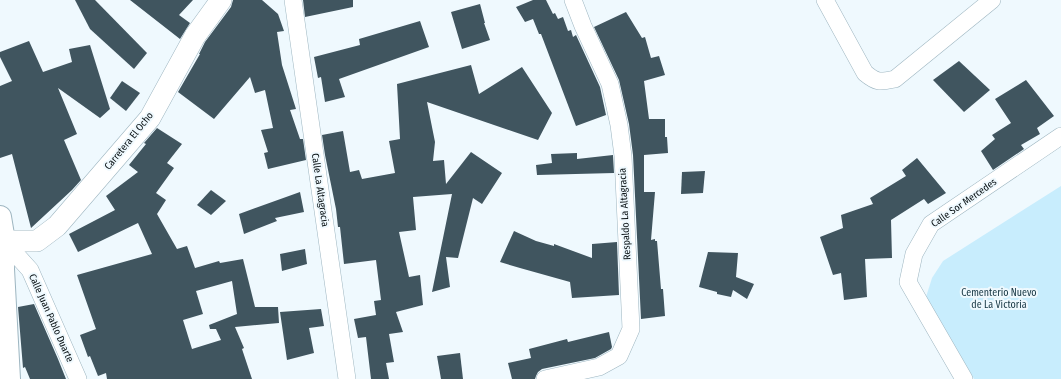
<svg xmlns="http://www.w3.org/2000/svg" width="1061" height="379" font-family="'Fira Sans Condensed',sans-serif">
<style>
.green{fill:#c8edfd}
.building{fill:#40555f;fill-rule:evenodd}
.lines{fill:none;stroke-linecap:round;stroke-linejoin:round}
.minor-casing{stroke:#9eb6c1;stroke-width:18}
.tertiary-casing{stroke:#9eb6c1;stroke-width:22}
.secondary-casing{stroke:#9eb6c1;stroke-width:24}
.minor{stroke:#fff;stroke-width:17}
.tertiary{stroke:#fff;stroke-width:21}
.secondary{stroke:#fff;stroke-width:22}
.labels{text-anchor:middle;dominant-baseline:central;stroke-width:4;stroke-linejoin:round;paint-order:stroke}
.street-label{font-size:10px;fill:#050d10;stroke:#eff9fe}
.park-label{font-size:10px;fill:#143441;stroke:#eff9fe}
</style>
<rect width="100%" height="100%" fill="#eff9fe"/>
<!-- green -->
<path class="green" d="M1061 186V379H974L926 297 932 278 943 261Z"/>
<!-- building -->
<g class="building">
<path d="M75 0H95L147 53 134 69 90 29Z"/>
<path d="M130 0H193L179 15 190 23 180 39Z"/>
<path d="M233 0H262L278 14 284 31 277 32 282 65 296 109 290 110 300 139H303L306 160 268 169 264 153 268 152 261 130 273 128 265 90 255 93 250 77 214 119 178 92 200 54H199L205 42 231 7Z"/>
<path d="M303 0H353V7L305 17Z"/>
<path d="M533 0H546L553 14 555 13 558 19 563 17 568 31 571 30 573 37 576 35 600 87 606 115 576 126 541 34H539L533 19 525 22 516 7Z"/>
<path d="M480 4 485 23H484L490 40 462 49 451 12Z"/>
<path d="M626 12 642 38 645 37 651 58 659 56 665 75 644 81 649 119H665V137H667L668 153 644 155V192H655L651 240 655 239V241H657L661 289H663L665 316 641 319 633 155 629 124 619 80 594 27Z"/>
<path d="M420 21 429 47 339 79 345 97 325 102 321 77 318 78 314 57 360 45 359 39Z"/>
<path d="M29 41 43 72 72 62 69 49 90 45 110 109 100 118 58 88 77 134 64 140 81 180 72 190 31 228 12 154 0 158V86L12 81 0 57V52Z"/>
<path d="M959 61 990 90 964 112 933 80Z"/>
<path d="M471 65 479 94 522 67 552 113 538 140 427 102 435 142 433 161 444 160 446 184 471 152 502 173 482 204 473 198 458 258 446 257 450 287 432 292 452 194 413 197 416 230 399 232 409 277 420 275 423 305 396 312 403 332 389 334 394 362 386 363 389 379H371L366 337 358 338 354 319 376 315 374 301 381 300 376 260 344 264 340 227H338L336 209 325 155 322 135 343 131 350 172 359 170 362 179 395 173 389 141 400 139 397 84Z"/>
<path d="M1026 80 1054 116 1037 128 1040 134 1021 145 1024 149 993 170 981 151 995 139 992 135 1011 123 995 99Z"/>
<path d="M122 81 140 93 126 111 110 98Z"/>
<path d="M157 128 182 144 167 163 174 168 156 193 166 200 157 214 177 249 187 246 195 268 219 261 220 263 243 259 255 307H278L279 323 235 327 244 348 242 349 252 379H107L106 373 98 376 90 356 88 357 80 335 96 329 77 275 152 254 138 223 78 252 69 234 115 210 106 196 138 172 129 165 146 144 144 143ZM232 281 237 314 209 325 210 329H216L221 340 192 349 183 320 203 314 196 291Z"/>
<path d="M577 153V159L613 155 614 173 537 175 536 165 552 163 551 154Z"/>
<path d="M917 158 946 193 928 204 924 199 891 220 892 258 865 259 867 297 844 300 841 273 833 275 820 237 843 228 841 215 873 204 870 198 906 176 902 170Z"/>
<path d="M705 171 703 193 681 194 682 172Z"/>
<path d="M211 190 226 201 211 215 197 205Z"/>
<path d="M300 192 304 212 275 218 277 221 244 234 239 214Z"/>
<path d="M514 231 536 241 554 246V244L592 258V244L617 242 619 295 572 298 570 282 520 268 500 262Z"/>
<path d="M305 249 307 264 282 271 280 254Z"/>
<path d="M708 252 738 253 736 277 754 284 747 299 733 290 731 297 717 294V292L699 287Z"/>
<path d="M34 304 58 359 66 379H30L25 367 23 368 18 307Z"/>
<path d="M321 309 324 326 309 328 314 353 287 360 280 312Z"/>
<path d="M609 332 612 347 611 349 595 358 542 369 538 372 536 376 535 379H512L508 363 531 358 529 349 567 339 568 342Z"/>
<path d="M460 353 463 379H441L437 356Z"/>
</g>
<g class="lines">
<defs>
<g id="minor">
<path d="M293 0 347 379"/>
<path d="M825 0 865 73C877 83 880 82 895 79L992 0"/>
<path d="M4 241 30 270 78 379"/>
<path d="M545 379 599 367 619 356 631 329 623 156 619 125 610 84 583 26 573 0"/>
<path d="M964 379 908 282 914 254 931 224 1061 136"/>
</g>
<path id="tertiary" d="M4 241H37L57 226 150 118 195 36 221 0"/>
<path id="secondary" d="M0 217 4 241 3 269 9 379"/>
</defs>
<!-- minor casing -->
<use href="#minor" class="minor-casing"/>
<!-- tertiary casing -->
<use href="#tertiary" class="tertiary-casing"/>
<!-- secondary casing -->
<use href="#secondary" class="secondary-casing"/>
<!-- minor -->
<use href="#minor" class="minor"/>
<!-- tertiary -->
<use href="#tertiary" class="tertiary"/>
<!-- secondary -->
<use href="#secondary" class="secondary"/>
</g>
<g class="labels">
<!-- street labels -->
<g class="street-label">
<text transform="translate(129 141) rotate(-51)">Carretera El Ocho</text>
<text transform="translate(320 190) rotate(82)">Calle La Altagracia</text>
<text transform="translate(964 203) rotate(-35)">Calle Sor Mercedes</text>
<text transform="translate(625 214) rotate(-93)">Respaldo La Altagracia</text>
<text transform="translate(51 318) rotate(66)">Calle Juan Pablo Duarte</text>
</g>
<!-- park labels -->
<g class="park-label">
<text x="999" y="293">Cementerio Nuevo<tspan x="999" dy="12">de La Victoria</tspan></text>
</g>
</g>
</svg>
